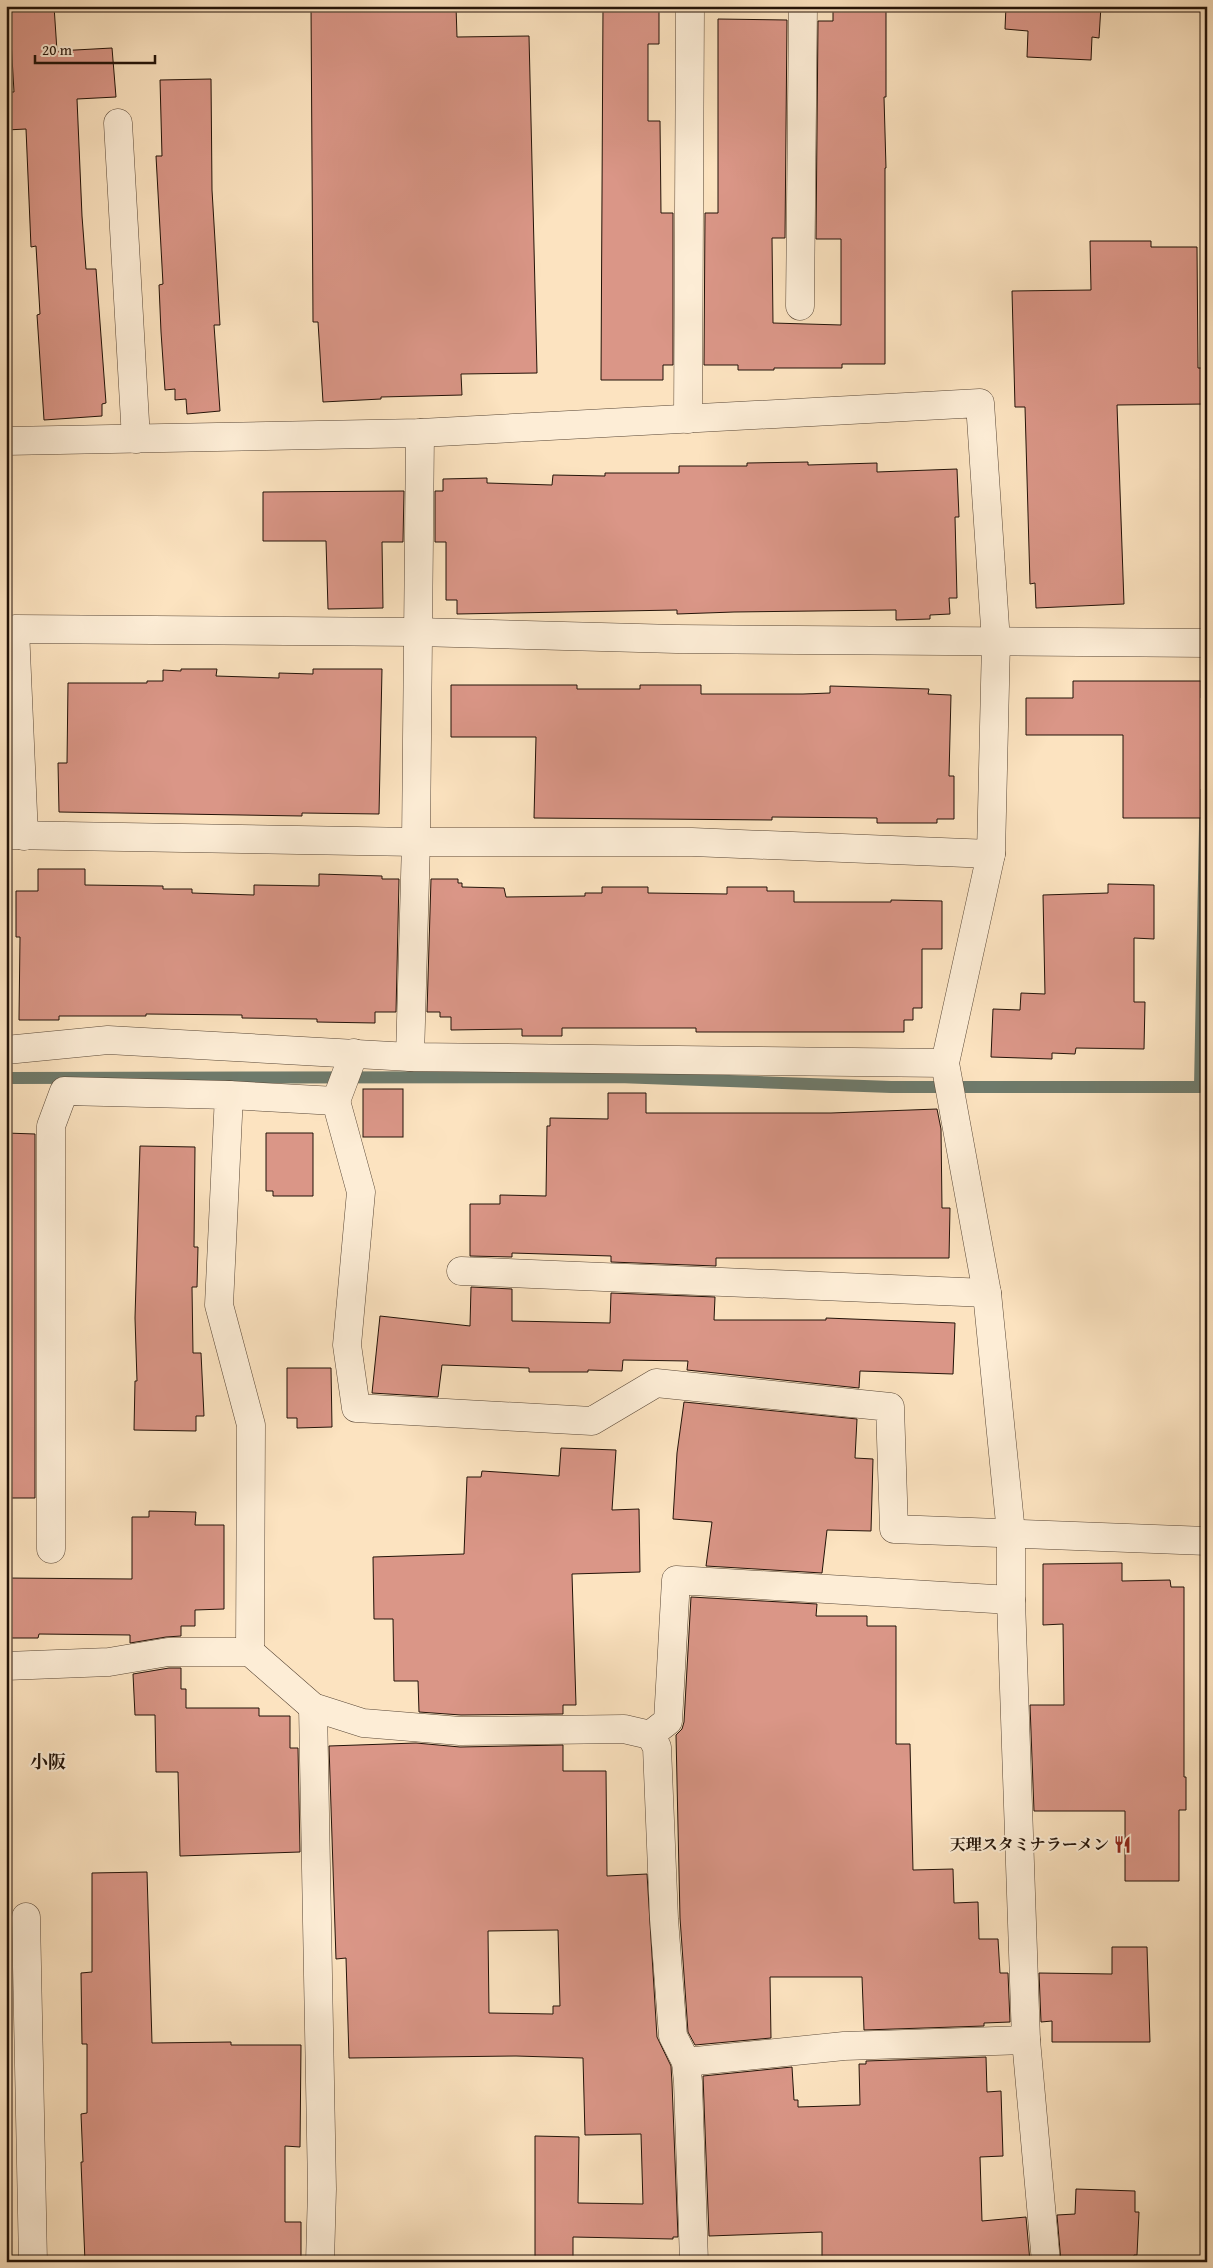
<svg xmlns="http://www.w3.org/2000/svg" width="1213" height="2268" font-family="'Gentium Book Plus','Noto Serif JP',serif">
<style>
.lines{fill:none;stroke-linecap:round;stroke-linejoin:round}
.stream{stroke:#6e7a6b;stroke-width:12}
.building{fill:#da9687;stroke:#231308;fill-rule:evenodd}
.minor-casing{stroke:#594736;stroke-width:29}
.minor{stroke:#fdedd6;stroke-width:28}
.labels{text-anchor:middle;dominant-baseline:central;stroke-width:4;stroke-linejoin:round;paint-order:stroke}
.poi-label{font-size:16px;font-weight:bold;fill:#231308;stroke:#fdedd6;text-anchor:end}
.neighbourhood-label{font-size:18px;font-weight:bold;fill:#231308;stroke:#fdedd6}
</style>
<rect width="100%" height="100%" fill="#fce3c0"/>
<filter id="stains"><feTurbulence type="fractalNoise" baseFrequency=".004" numOctaves="4"/><feColorMatrix values="0 0 0 0 .2 0 0 0 0 .09 0 0 0 0 .02 0 0 0 .5 -.17"/></filter>
<radialGradient id="worn" r=".72"><stop offset=".6" stop-color="#630" stop-opacity="0"/><stop offset="1" stop-color="#630" stop-opacity=".3"/></radialGradient>
<g class="lines">
<!-- stream -->
<path class="stream" d="M6 1078 618 1077 891 1087H1200L1206 774"/>
</g>
<!-- building -->
<g class="building">
<path d="M9 6H54L57 51 112 48 116 97 77 99 82 216 86 269H96L106 403 102 404V416L44 420 37 315 40 314 36 246 31 247 26 129 6 130V92H14Z"/>
<path d="M311 6H456L457 37 529 36 537 373 461 374 462 395 381 397V399L323 402 318 322H313Z"/>
<path d="M603 6H659V44H648V121H660L661 213H673V365H663V380H601Z"/>
<path d="M833 6H886V97H884L886 168H885V364H842V368H774V370H738V365H704L705 213H718V19L787 20 785 238H772L773 323 841 325V239H816L818 21H833Z"/>
<path d="M1006 6H1101L1099 38 1092 37 1091 60 1027 57 1028 31 1005 29Z"/>
<path d="M211 79 212 190 220 325H214L220 411 187 414 186 399 175 400V389L165 390 161 332 159 285 163 284 156 156H162L160 80Z"/>
<path d="M1090 241H1151V247H1197L1198 368H1206V404L1117 405 1124 604 1036 608 1035 583 1030 584 1025 407H1015L1012 291 1091 290Z"/>
<path d="M808 462V465L877 463V472L957 469 959 517H955L957 598H949L950 614 930 615V619L896 620V610L734 612 677 614V610L457 614V600H446V542H435V491H443V479L487 478V483L552 485 553 475 605 476V473H679V466H747V463Z"/>
<path d="M404 491 403 542H382L383 608 328 609 326 541H263V492Z"/>
<path d="M181 669H217L216 676 279 678V673L313 674V669H382L379 814 302 813V816L59 812 58 763H67L68 683H147V681H163V670L181 671Z"/>
<path d="M1073 681H1201V698H1204V758H1207V789H1201V818H1123V735H1026V698H1073Z"/>
<path d="M451 685H577V689H640V685H701V694H803L830 693V686L865 687 929 689 928 694 951 695 949 776H954V819H937V823H877V818L772 817V820L534 818 536 737H451Z"/>
<path d="M38 869H85V885L163 886V889H192V893L254 895V885L319 886V874L382 876V879H399L396 1012H375V1023L317 1022V1019L242 1018V1015L146 1014V1016H59V1020H19L20 937H16V891H38Z"/>
<path d="M431 879H458V883H462V887L504 888 506 897 585 896V893H602V887H648V893L727 894V887H767V891H794V902H891V900L942 901V949H922V1008H913V1020H904V1032H696V1028H562V1036H522V1029L451 1030V1017H440V1012H427Z"/>
<path d="M1108 884 1154 885V939L1134 938V1002H1145L1144 1049 1076 1048 1075 1054 1052 1053V1059L991 1057 993 1009 1020 1010 1021 993 1045 994 1043 895 1108 893Z"/>
<rect x="363" y="1089" width="40" height="48"/>
<path d="M608 1093H646V1113H831L937 1109 941 1129 942 1208H950L949 1258H716V1266L611 1262V1256L512 1253V1257L470 1256V1204H500V1195L546 1196 547 1126H550V1118L608 1119Z"/>
<path d="M6 1133 35 1134V1498H6Z"/>
<path d="M266 1133H313V1196H273V1191H266Z"/>
<path d="M140 1146 195 1147 194 1247H198L197 1287H192L193 1353H201L204 1416H196V1431L134 1430 135 1381H137L135 1318Z"/>
<path d="M471 1287 512 1289V1321L610 1323 611 1293 715 1297 714 1320H826V1318L955 1323 953 1374 860 1371 859 1388 687 1370 688 1361 623 1360 622 1371 588 1370V1372H529V1368L442 1365 438 1397 372 1393 380 1316 470 1326Z"/>
<path d="M287 1368H331L332 1427 297 1428V1418H287Z"/>
<path d="M684 1402 857 1419 855 1458 873 1459 871 1531 827 1530 822 1573 706 1566 712 1522 673 1519 677 1453Z"/>
<path d="M561 1448 616 1450 612 1510 639 1509 640 1572 572 1574 576 1705H563V1714L461 1715 419 1712 418 1681H394L393 1619H374L373 1557 464 1554 467 1477H481L482 1471 559 1476Z"/>
<path d="M149 1511 196 1512 195 1525H224V1609L195 1610V1626H181V1636L166 1637 130 1643V1635L39 1634 38 1638H6V1578L132 1579V1517H149Z"/>
<path d="M1122 1563V1581L1170 1580 1171 1587H1184V1777H1186V1810H1179V1881H1125V1811H1034L1030 1705H1064L1063 1624 1043 1625V1564Z"/>
<path d="M691 1597 817 1604 816 1616H867V1626H896V1744H910L913 1870 953 1869 954 1903 978 1902 979 1939H998L1000 1973H1008L1010 2022 984 2023V2026L864 2030 862 1977H770L771 2038 695 2045 688 2032 680 1918 676 1735 682 1729 684 1722Z"/>
<path d="M169 1668H181V1689H186V1708H259V1716H290V1748H298L300 1852 180 1856 178 1772H156L155 1715H135L133 1674Z"/>
<path d="M416 1743 460 1747 563 1745V1771H606L607 1876 647 1874 657 2037 671 2066 672 2083 678 2237H673V2239L573 2237V2262H535V2136L579 2137 578 2203 643 2204 641 2134 585 2135 583 2058 516 2056 349 2058 346 1958 336 1959 329 1746ZM558 1930 560 2006H553V2014L489 2013 488 1931Z"/>
<path d="M147 1872 152 2043 231 2042V2045H301L300 2147 285 2146V2222H301V2262H85L81 2162H83L81 2114 87 2113V2044H82L81 1973 92 1972V1873Z"/>
<path d="M1112 1947H1147L1150 2042H1052V2021L1041 2022 1039 1973 1112 1974Z"/>
<path d="M986 2057 987 2092 1001 2091 1003 2156 980 2157 982 2221 1026 2217 1030 2262H822V2232L709 2236 703 2076 792 2067 794 2100H798V2107L860 2105 859 2064H866V2061Z"/>
<path d="M1076 2189 1135 2191V2212H1139L1137 2255H1134L1133 2262H1061L1057 2215 1075 2214Z"/>
</g>
<g class="lines">
<defs>
<g id="minor">
<path d="M118 123 136 439"/>
<path d="M800 306 803 6"/>
<path d="M688 419 690 6"/>
<path d="M6 441 420 433 980 403 996 642 991 854 945 1063 987 1293 1011 1533V1600L1026 2040 1046 2262"/>
<path d="M6 835 416 842H692L991 854"/>
<path d="M24 836 15 629 417 632 676 639 1207 643"/>
<path d="M6 1050 108 1040 410 1057 945 1063"/>
<path d="M410 1057 416 842 420 433"/>
<path d="M229 1095 336 1101 361 1192 347 1345 356 1408 592 1421 656 1383 890 1407 894 1529 1207 1541"/>
<path d="M336 1101 354 1053"/>
<path d="M461 1271 987 1293"/>
<path d="M51 1549V1126L64 1091 229 1095 219 1305 251 1425 250 1652"/>
<path d="M6 1666 109 1662 168 1652H250L313 1707 363 1723 460 1731 624 1729 650 1735 657 1747 664 1919 673 2036 686 2062 688 2082 694 2262"/>
<path d="M313 1707 322 2189 320 2262"/>
<path d="M650 1735 668 1721 676 1580 1011 1600"/>
<path d="M26 1917 33 2262"/>
<path d="M686 2062 844 2046 1026 2040"/>
</g>
</defs>
<!-- minor casing -->
<use href="#minor" class="minor-casing"/>
<!-- minor -->
<use href="#minor" class="minor"/>
</g>
<!-- icons -->
<defs>
<symbol id="restaurant-bare" viewBox="-9 -9 18 18"><path d="M-5-6h1v4h1v-4h1v4h1v-4h1v5L-1.5 .5V6h-2V.5L-5-1ZM5-6V6H3V1.5H1.5Q1.5-4 5-6Z" fill="#8f2418" stroke="#fdedd6" stroke-width="2.5" paint-order="stroke"/></symbol>
</defs>
<g fill-rule="evenodd">
<use href="#restaurant-bare" x="1110" y="1832" width="25" height="25"/>
</g>
<g class="labels">
<!-- poi labels -->
<g class="poi-label">
<text x="1109" y="1844">天理スタミナラーメン</text>
</g>
<!-- neighbourhood labels -->
<g class="neighbourhood-label">
<text x="48" y="1761">小阪</text>
</g>
</g>
<!-- margin -->
<rect width="1213" height="2268" fill="none" stroke="#fce3c0" stroke-width="25"/>
<rect x="8" y="8" width="1198" height="2253" fill="none" stroke="#231308" stroke-width="2.5"/>
<rect x="12" y="12" width="1188" height="2243" fill="none" stroke="#231308"/>
<!-- scale -->
<path d="M35 55v8h120v-8" fill="none" stroke="#231308" stroke-width="2.5"/>
<text x="42" y="55" font-size="15" fill="#231308" stroke="#fdedd6" stroke-width="4" paint-order="stroke">20 m</text>
<rect width="100%" height="100%" filter="url(#stains)"/>
<rect width="100%" height="100%" fill="url(#worn)"/>
</svg>
